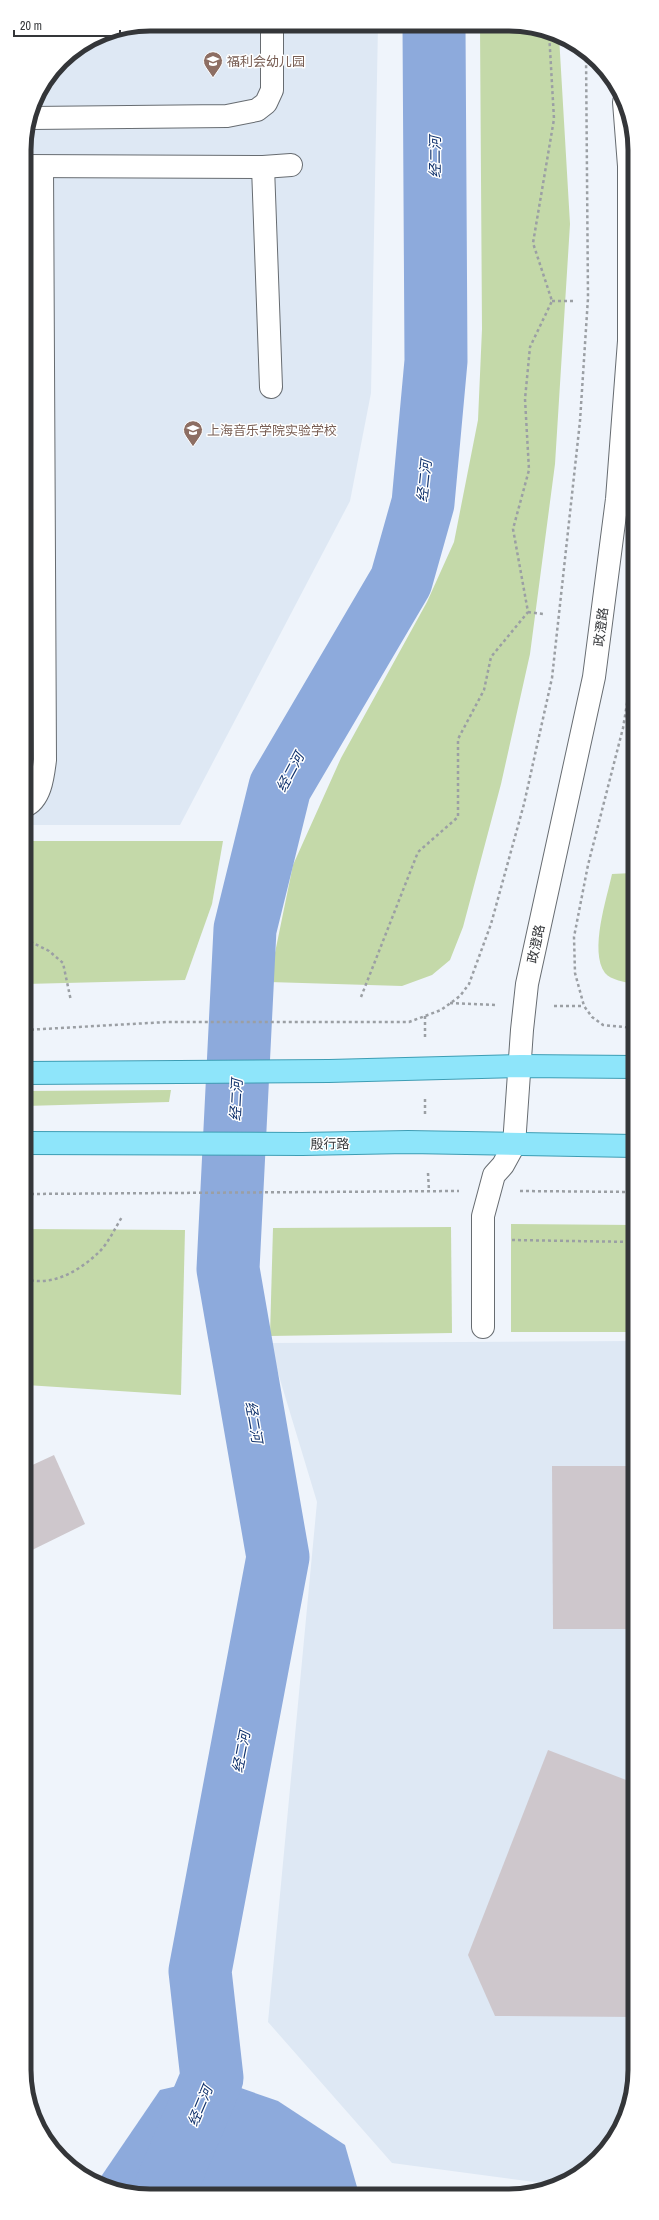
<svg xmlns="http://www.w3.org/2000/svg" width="659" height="2220" font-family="'Archivo Narrow','Noto Sans SC',sans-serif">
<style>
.built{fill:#dee8f4}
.green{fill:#c4d9a9}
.water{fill:#8daadc}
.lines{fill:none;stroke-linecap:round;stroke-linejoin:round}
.river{stroke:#8daadc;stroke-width:63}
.building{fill:#cec7cc}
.minor-casing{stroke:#676c71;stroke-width:24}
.major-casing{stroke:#3d9db4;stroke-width:24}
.path{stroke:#9b9fa4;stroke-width:2.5;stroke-dasharray:3 3;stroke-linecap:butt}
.minor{stroke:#fff;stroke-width:22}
.major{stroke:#8ee5fa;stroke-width:22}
.labels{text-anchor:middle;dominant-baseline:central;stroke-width:3;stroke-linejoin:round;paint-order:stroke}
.education-label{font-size:13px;fill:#785e54;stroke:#fff;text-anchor:start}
.street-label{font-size:13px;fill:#343639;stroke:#fff}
.water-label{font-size:14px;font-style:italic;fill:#0f316c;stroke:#fff}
.rim{fill:none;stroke:#343639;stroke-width:5}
</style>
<rect width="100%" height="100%" fill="#eff4fb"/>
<!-- built -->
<g class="built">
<path d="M150 24 378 25 371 393 350 501 180 825H25L24 142 37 95 61 61 102 34Z"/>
<path d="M634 1341 635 2078 625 2118 603 2153 572 2179 557 2185 392 2163 268 2022 317 1502 269 1343Z"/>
</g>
<!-- green -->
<g class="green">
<path d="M480 26H533L559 36 570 224 555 464 530 654 501 784 463 927 450 960 432 975 402 986 269 982 293 865 341 758 427 602 454 542 478 420 482 329Z"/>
<path d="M28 458 30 715H25V459Z"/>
<path d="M25 841H223L212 904 185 980 25 984Z"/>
<path d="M633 873 634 984C625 982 611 980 605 973 589 951 607 898 612 874Z"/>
<path d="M171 1090 169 1102 25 1106V1091Z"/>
<path d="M511 1224 634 1225V1332H511Z"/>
<path d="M451 1227 452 1333 270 1336 273 1228Z"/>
<path d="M25 1229 185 1230 181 1395 26 1385Z"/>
</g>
<!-- water -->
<path class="water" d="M212 2078 278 2101 345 2145 359 2194H126L96 2184 160 2090Z"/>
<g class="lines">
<!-- river -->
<path class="river" d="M163 2194 212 2078 200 1971 278 1557 228 1269 245 929 280 787 401 581 423 503 436 361 434 26"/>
</g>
<!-- building -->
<g class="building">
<path d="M54 1455 85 1524 26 1553V1468Z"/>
<path d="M552 1466H634V1629H553Z"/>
<path d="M548 1750 634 1783 635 2017 495 2016 468 1955Z"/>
</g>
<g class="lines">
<defs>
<g id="minor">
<path d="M31 118 227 116 257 110 266 103 272 90V25"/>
<path d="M24 166 263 167 291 165"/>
<path d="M263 167 271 387"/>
<path d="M25 449H43"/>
<path d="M25 806C41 799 43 775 45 760L42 167"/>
<path d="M483 1327V1216L494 1175 503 1165 514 1145 522 1030 527 984 594 677 617 499 629 341V166L624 102"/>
</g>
<g id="major">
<path d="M25 1073 329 1071 521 1066 634 1067"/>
<path d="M25 1143 302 1144 408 1142 634 1146"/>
</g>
</defs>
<!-- minor casing -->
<use href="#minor" class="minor-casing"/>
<!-- major casing -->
<use href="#major" class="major-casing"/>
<!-- path -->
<g class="path">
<path d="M552 301H573"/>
<path d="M528 612 543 614"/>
<path d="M633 667 623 728 588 865 574 937 575 973 584 1006 592 1017 603 1025 634 1028"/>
<path d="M25 939 49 951 63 963 71 1001"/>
<path d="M361 997 418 852 458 817V739L484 690 491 657 528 612 513 529 529 470 525 399 530 347 552 301 533 243 554 119 549 32"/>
<path d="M450 1003 495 1005"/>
<path d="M554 1006H584"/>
<path d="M425 1016V1040"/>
<path d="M25 1030 167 1022H409L441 1010 460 996 469 984 491 924 524 804 552 678 580 421 588 298 586 52"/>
<path d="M425 1099V1114"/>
<path d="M428 1173 429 1191"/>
<path d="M520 1191 634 1192"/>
<path d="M25 1194 459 1191"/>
<path d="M512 1240 634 1242"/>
<path d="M25 1279C52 1287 79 1271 98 1253 108 1244 115 1228 122 1217"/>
</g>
<!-- minor -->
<use href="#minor" class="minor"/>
<!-- major -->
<use href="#major" class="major"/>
</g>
<!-- icons -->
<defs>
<symbol id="school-pin" viewBox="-11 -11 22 30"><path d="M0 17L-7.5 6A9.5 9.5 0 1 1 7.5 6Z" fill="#8d6e63" stroke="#fff"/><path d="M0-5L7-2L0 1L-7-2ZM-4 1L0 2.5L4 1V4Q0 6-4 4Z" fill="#fff"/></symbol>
</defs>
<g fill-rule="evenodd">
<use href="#school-pin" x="202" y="50" width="22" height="30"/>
<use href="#school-pin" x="182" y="419" width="22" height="30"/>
</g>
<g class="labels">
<!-- education labels -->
<g class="education-label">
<text x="227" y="61">福利会幼儿园</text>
<text x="207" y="430">上海音乐学院实验学校</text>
</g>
<!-- street labels -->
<g class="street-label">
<text transform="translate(601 627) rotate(-83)">政澄路</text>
<text transform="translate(536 944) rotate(-78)">政澄路</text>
<text transform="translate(330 1144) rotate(-1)">殷行路</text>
</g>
<!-- water labels -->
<g class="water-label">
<text transform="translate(435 157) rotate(-90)">经二河</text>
<text transform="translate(424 481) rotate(-84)">经二河</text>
<text transform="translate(290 772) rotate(-62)">经二河</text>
<text transform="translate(236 1100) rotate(-87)">经二河</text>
<text transform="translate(254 1422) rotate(80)">经二河</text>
<text transform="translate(241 1752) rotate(-79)">经二河</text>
<text transform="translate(200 2106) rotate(-67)">经二河</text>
</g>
</g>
<!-- crop -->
<path d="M0 0H659V2220H0ZM150 31H509A119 119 0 0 1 628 150V2070A119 119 0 0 1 509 2189H150A119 119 0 0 1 31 2070V150A119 119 0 0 1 150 31Z" fill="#fff" fill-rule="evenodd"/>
<path class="rim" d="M150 31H509A119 119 0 0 1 628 150V2070A119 119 0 0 1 509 2189H150A119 119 0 0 1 31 2070V150A119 119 0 0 1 150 31Z"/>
<!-- scale -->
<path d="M14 30v6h106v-6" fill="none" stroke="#343639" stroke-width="2"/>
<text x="20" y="30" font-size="12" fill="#343639" stroke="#ffffff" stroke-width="3" paint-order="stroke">20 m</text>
</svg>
